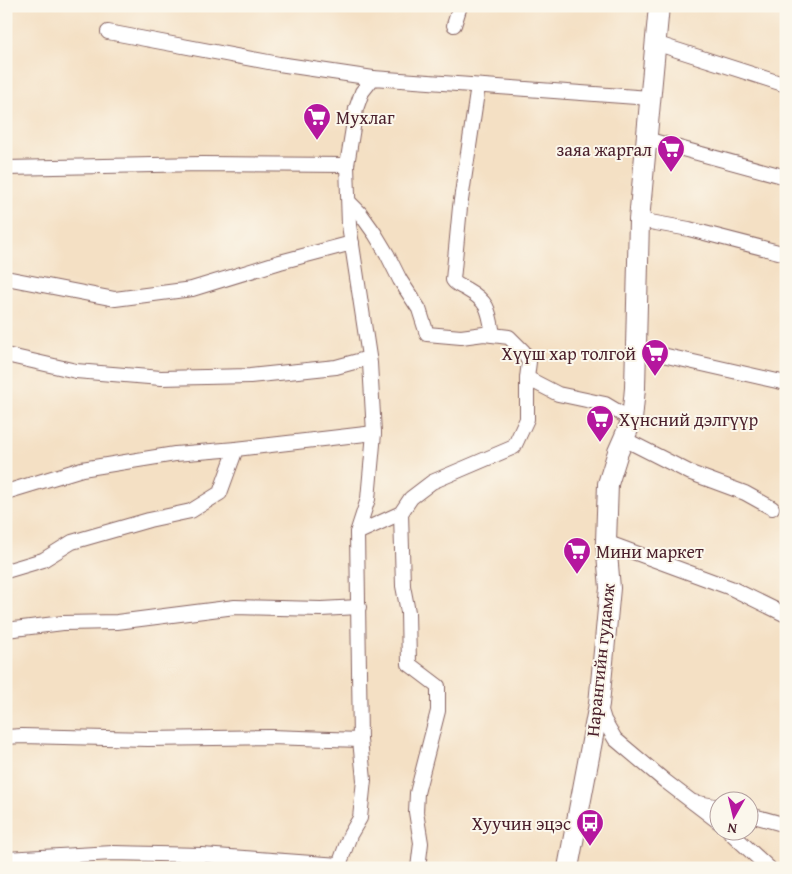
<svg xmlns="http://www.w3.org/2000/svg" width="792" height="874" font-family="'Gentium Book Plus',serif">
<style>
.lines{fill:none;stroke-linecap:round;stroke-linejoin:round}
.street-casing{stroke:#866361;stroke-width:16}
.secondary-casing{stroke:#866361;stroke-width:22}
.street{stroke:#fff;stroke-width:14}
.secondary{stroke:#fff;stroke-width:20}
.labels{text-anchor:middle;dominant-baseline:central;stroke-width:4;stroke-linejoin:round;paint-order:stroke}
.poi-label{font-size:18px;fill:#4a1f2b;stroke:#fbf7ec;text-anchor:start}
.street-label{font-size:18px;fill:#4a1f2b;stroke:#fbf7ec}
</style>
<rect width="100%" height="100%" fill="#fbf7ec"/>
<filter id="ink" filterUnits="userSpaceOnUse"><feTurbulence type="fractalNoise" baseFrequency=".02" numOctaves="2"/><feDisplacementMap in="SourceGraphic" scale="10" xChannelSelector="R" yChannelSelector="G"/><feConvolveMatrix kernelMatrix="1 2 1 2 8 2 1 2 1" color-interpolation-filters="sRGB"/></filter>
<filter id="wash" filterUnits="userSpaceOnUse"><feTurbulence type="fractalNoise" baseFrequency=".0096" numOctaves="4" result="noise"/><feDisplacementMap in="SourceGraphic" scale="20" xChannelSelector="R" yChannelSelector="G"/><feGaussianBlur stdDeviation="1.12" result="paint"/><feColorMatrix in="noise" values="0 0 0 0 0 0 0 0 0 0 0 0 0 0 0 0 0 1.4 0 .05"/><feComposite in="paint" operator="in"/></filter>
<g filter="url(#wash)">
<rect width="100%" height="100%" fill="#f4e0c4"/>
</g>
<g filter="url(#ink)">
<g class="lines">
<defs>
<g id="street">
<path d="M454 25 460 6"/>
<path d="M108 32 279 64 373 78"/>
<path d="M655 43 786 85"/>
<path d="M478 86 460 207 453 280C456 285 461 286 466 289 489 302 489 310 493 335"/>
<path d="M646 139 786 177"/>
<path d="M6 168 202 164 347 165"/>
<path d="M349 202 360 213 375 234 387 254 400 280 419 309 427 334 461 337 484 334 509 337 523 351 529 362 527 378"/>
<path d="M639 220 689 229 786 254"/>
<path d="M6 278 115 299 192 289 280 262 352 243"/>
<path d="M636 349 786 383"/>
<path d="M6 355 76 371 161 378 250 376 336 367 369 358"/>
<path d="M624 439 691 473 745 493 772 508"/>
<path d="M6 492 82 469 175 454 236 449"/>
<path d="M401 513 403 586 408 612 409 664 438 686V711L417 793 416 812 421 843 418 868"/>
<path d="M357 533 401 513 411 498 432 482 514 447 527 419V378L558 394 605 404 632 420"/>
<path d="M606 542 731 588 786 615"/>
<path d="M6 571 43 560 72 542 149 520 191 511 220 493 236 449 374 433"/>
<path d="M6 630 63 623 117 622 235 607 321 609 359 607"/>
<path d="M600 707 604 720 615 739 665 781 720 823"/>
<path d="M6 737 22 736 148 739 270 737 360 740"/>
<path d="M693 802 720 807"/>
<path d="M750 815 786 825"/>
<path d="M730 832 769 868"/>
<path d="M6 859 113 853 202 855 339 865"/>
<path d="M338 868 350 835 360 818 364 780 360 740 357 533 368 499 374 433 370 363 349 225 347 165 356 109 362 92 373 78 650 98"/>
</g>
<path id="secondary" d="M568 868 599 704 610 588 606 542 608 484 618 452 632 420 635 388 639 220 659 6"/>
</defs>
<!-- street casing -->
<use href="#street" class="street-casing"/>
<!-- secondary casing -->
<use href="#secondary" class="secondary-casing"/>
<!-- street -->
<use href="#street" class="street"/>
<!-- secondary -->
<use href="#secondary" class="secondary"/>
</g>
</g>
<!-- icons -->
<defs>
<symbol id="supermarket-pin" viewBox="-11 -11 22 30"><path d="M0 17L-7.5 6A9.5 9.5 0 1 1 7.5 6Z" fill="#b5179e" stroke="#fbf7ec"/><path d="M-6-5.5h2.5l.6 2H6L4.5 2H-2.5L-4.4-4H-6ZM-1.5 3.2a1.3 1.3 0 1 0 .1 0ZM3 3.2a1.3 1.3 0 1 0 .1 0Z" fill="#fff"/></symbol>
<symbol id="bus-pin" viewBox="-11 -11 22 30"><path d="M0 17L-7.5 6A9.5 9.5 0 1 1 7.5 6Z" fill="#b5179e" stroke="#fbf7ec"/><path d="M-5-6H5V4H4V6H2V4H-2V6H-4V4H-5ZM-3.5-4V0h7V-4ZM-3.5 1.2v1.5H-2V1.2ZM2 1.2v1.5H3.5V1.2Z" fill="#fff"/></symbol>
</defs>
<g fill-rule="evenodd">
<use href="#supermarket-pin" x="301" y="101" width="32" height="43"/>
<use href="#supermarket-pin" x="655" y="133" width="32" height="43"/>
<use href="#supermarket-pin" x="639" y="337" width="32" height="43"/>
<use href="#supermarket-pin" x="584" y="403" width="32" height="43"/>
<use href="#supermarket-pin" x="561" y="535" width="32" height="43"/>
<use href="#bus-pin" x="574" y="807" width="32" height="43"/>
</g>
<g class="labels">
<!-- poi labels -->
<g class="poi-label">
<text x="336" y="117">Мухлаг</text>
<text x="652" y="149" text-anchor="end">заяа жаргал</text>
<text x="636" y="353" text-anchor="end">Хүүш хар толгой</text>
<text x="619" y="419">Хүнсний дэлгүүр</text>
<text x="596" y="551">Мини маркет</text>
<text x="571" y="823" text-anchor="end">Хуучин эцэс</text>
</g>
<!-- street labels -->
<g class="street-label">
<text transform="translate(600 660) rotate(-84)">Нарангийн гудамж</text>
</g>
</g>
<!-- margin -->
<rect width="792" height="874" fill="none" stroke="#fbf7ec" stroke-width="25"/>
<!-- north arrow -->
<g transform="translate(734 816) rotate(188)"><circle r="24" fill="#fbf7ec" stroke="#b4a19f"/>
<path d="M0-4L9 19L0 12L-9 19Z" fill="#b5179e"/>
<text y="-8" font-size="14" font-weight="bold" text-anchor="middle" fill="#4a1f2b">N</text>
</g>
</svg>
